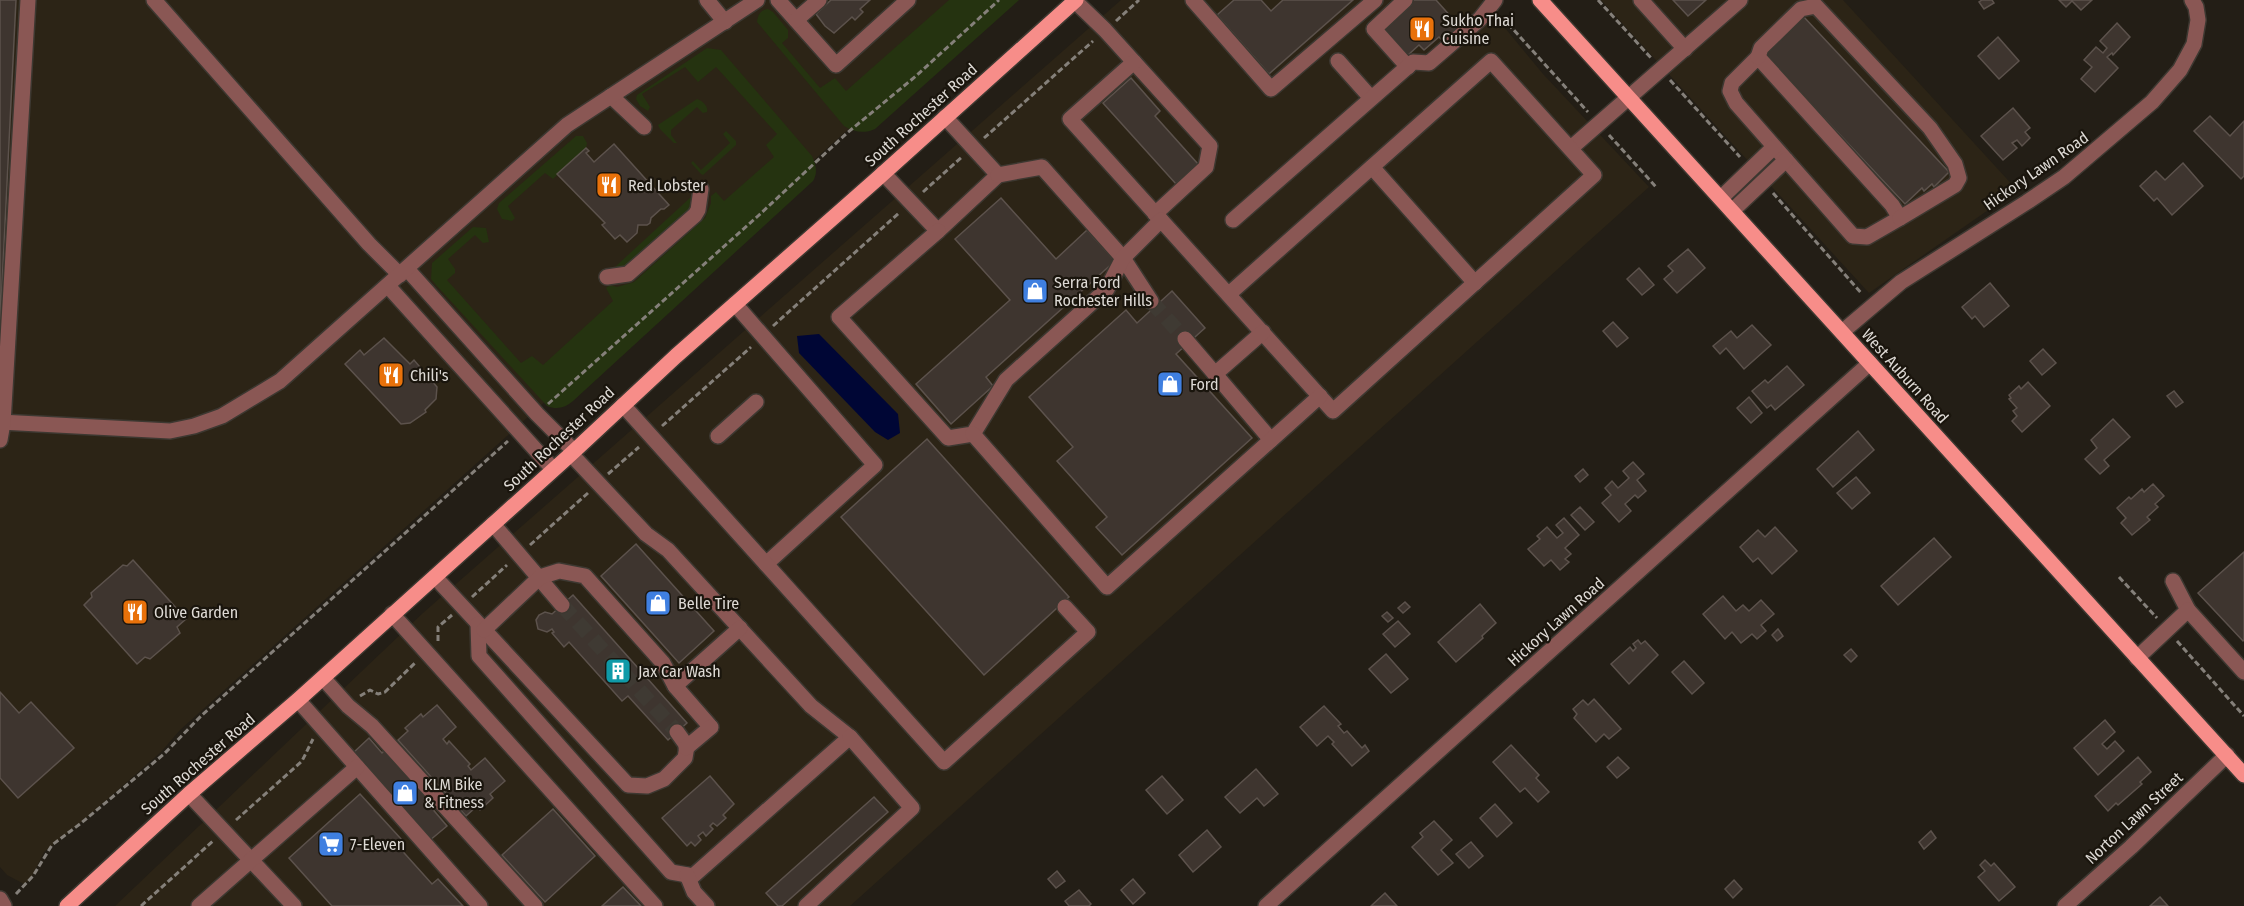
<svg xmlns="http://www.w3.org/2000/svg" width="2244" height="906" font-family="'Fira Sans Condensed',sans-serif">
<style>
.built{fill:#2c2416}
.green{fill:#253310}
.water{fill:#000635}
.building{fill:#3e352f;stroke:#5c524c;stroke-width:1.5}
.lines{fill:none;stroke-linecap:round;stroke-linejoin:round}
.minor-tunnel{stroke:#3f3a33;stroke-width:15;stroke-dasharray:15 8;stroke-linecap:butt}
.minor-casing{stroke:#3d3831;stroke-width:18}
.major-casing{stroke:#3d3831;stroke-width:18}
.path{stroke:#85807a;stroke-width:3;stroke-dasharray:6 3;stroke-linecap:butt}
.minor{stroke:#8a5754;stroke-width:15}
.major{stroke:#f78d89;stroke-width:15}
.labels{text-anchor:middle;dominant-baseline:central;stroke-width:4.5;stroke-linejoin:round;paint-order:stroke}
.poi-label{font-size:16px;fill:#dedad5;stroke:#1a150d;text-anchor:start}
.street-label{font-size:16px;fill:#dedad5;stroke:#1a150d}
</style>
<rect width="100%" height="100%" fill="#231e16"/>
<!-- built -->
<g class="built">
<path d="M0 0H992L180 730 161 752 85 819 44 852 30 880 24 884 7 875 0 867Z"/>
<path d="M1121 0H1482L1543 74 1649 187 850 906H115L423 613Z"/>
<path d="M1601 0H1843L2017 190 1869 293Z"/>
</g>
<!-- green -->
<g class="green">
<path d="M949 0H1019L875 129C864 134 854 132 844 126L757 22C758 15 760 10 768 9L773 12 788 30V38L782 43 820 88 835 78 846 91Z"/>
<path d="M707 48 721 50 812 156C816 165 818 173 813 181L573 401C565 408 557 410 547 406L436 285 431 279 432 263 473 227 486 228 489 242 483 243 475 235 448 259 455 269V273L447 280 521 363 532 356 543 365 613 301 606 288 610 285 617 287 634 282 705 218 711 203V196L716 192 724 201 774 157 766 145 777 134 716 67 698 82 685 67 642 94 650 107 648 111 640 106 636 99 637 95Z"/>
<path d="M697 99C702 100 709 107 707 112L703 113 697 107 671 130V135L677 143H674L660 129 658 125Z"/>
<path d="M726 131 736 141V145L703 175 701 174 691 163 693 161 701 170 730 143 723 134Z"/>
<path d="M576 136H583L587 143 586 148 553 179 545 173 508 206 515 218 512 221 502 219 497 209 499 203Z"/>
<path d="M691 197 689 210 624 266 619 268 615 267Z"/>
</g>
<!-- water -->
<path class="water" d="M819 334 898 414 900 433 888 440 875 432 799 353 797 336Z"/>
<!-- building -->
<g class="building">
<path d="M0 0H16L0 326Z"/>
<path d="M831 0H870L860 9 863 12 855 20 852 17 834 33 825 26 816 14Z"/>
<path d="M1234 0H1261L1271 11 1283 0H1353L1269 74 1217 15Z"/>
<path d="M1412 0H1436L1461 28 1445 43 1439 37 1424 50 1419 45 1407 56 1384 30 1411 5 1409 3Z"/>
<path d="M1673 0H1706L1688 16Z"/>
<path d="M1982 0H1992L1994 3 1984 9 1979 2Z"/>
<path d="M2059 0H2092L2081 10 2072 1 2066 7Z"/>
<path d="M1802 15 1949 172 1934 187 1932 184 1924 191 1922 188 1905 204 1762 52Z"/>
<path d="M2117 23 2130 37 2113 55 2112 53 2107 57 2118 68 2095 92 2081 79 2092 67 2084 60 2096 47 2103 53 2107 48 2100 41Z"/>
<path d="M1998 37 2019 61 1999 79 1978 56Z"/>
<path d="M1131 78 1160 111 1155 116 1198 164 1176 184 1103 103Z"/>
<path d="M2013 108 2030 128 2025 132 2030 138 2022 146 2017 140 2012 143 2017 148 2003 160 1981 136Z"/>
<path d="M2210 116 2230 136 2244 121V176L2241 179 2194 131Z"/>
<path d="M614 144 669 205 664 209H661L651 218 650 223 647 225H638L637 233 627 242 620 235 615 239 602 225 605 223 557 174 586 148 589 151 586 153 594 162Z"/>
<path d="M2183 163 2203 186 2172 215 2157 198 2154 201 2140 186 2156 171 2165 180Z"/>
<path d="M1001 198 1056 259 1087 230 1115 261 986 377 993 386 951 424 916 384 1010 300 955 239Z"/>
<path d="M1688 249 1705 268 1677 293 1664 279 1673 271 1668 266Z"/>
<path d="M1639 268 1654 285 1642 295 1627 279Z"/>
<path d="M1990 283 2009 306 1984 327 1975 316 1972 319 1962 307Z"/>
<path d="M1172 291 1205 328 1176 354 1252 438 1122 555 1096 527 1107 517 1057 461 1073 447 1029 397 1126 310 1137 323Z"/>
<path d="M1613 322 1628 338 1617 347 1603 331Z"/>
<path d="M1752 325 1771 345 1744 369 1726 348 1720 354 1713 346 1731 331 1737 338Z"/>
<path d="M384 338 410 364 414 360 437 387 436 399 425 410 426 412 410 423 401 424 345 364 360 350 364 355Z"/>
<path d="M2043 349 2056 363 2042 375 2030 361Z"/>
<path d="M1787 366 1804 385 1775 410 1771 405 1767 408 1752 391 1765 380 1768 383Z"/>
<path d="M2028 382 2050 406 2022 432 2012 421 2017 416 2013 411 2017 408 2009 399 2011 398 2009 395 2019 386 2021 389Z"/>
<path d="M2174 391 2183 402 2176 407 2167 396Z"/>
<path d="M1749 397 1762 413 1751 423 1737 408Z"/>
<path d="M2113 419 2130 437 2104 460 2109 466 2100 474 2085 459 2097 448 2091 440Z"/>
<path d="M1858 431 1874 450 1833 487 1817 469Z"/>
<path d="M927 439 1069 597 984 675 841 517Z"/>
<path d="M1633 462 1644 474 1637 480 1646 491 1638 498 1635 495 1625 504 1631 511 1619 522 1602 503 1611 495 1605 488 1612 481 1618 488 1629 478 1623 471Z"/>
<path d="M1583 469 1588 475 1580 482 1575 476Z"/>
<path d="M1856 477 1870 493 1852 509 1837 493Z"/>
<path d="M2153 484 2164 496 2155 504 2158 507 2147 517 2150 520 2132 535 2121 523 2126 518 2117 508 2129 497 2131 499 2142 489 2144 492Z"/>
<path d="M1580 507 1594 522 1585 530 1571 515Z"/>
<path d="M1564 518 1579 535 1565 548 1571 554 1565 559 1569 562 1560 570 1551 560 1544 566 1528 549 1540 539 1537 536 1547 527 1557 538 1563 533 1556 525Z"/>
<path d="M1775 527 1797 551 1772 574 1758 558 1753 562 1740 547 1758 530 1765 537Z"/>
<path d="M1934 538 1951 557 1898 605 1881 586Z"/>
<path d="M636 544 714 631 679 663 601 576Z"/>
<path d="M2244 552V640L2243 641 2198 593Z"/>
<path d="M133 560 186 619 177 627 180 633 150 659 145 657 137 664 84 605 92 597 91 593 123 565 127 566Z"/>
<path d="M573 595 687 723 668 740 628 696 622 701 569 642 564 647 552 633 554 632 552 629 547 632 538 629 536 620 539 615 545 612 552 614Z"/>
<path d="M1723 596 1736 611 1743 605 1749 611 1761 600 1774 614 1761 625 1766 631 1757 639 1752 634 1741 643 1732 632 1725 639 1703 614Z"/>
<path d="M1405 602 1410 607 1403 613 1398 608Z"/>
<path d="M1480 604 1496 623 1482 636 1483 638 1456 662 1438 642Z"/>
<path d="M1387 612 1393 618 1388 622 1382 616Z"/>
<path d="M1398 621 1410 634 1395 647 1383 634Z"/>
<path d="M1778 629 1783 636 1777 641 1772 635Z"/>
<path d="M1638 640 1641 644 1645 641 1658 655 1629 684 1611 664 1630 647 1633 651 1636 648 1633 644Z"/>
<path d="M1851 649 1857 656 1851 662 1844 655Z"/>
<path d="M1386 654 1408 679 1391 693 1369 669Z"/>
<path d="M1684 661 1704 683 1692 694 1672 672Z"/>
<path d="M0 692 19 713 31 702 74 748 18 798 0 778Z"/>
<path d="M1594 699 1621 729 1609 739 1604 734 1596 742 1574 718 1577 714 1573 709 1583 700 1588 705Z"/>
<path d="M437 705 456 727 443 739 447 744 449 741 470 764 468 766 471 770 485 758 505 781 490 794 493 798 480 810 476 807 466 816 398 740 408 731 405 728 421 714 423 717Z"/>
<path d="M1324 706 1341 724 1338 726 1344 733 1347 731 1362 748 1365 745 1369 751 1352 766 1332 744 1334 742 1328 736 1317 746 1300 727Z"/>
<path d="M2105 720 2115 732 2102 744 2107 749 2115 741 2124 751 2098 775 2074 748Z"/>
<path d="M369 738 382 753 387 748 427 796 424 799 447 826 429 841 353 753Z"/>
<path d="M1511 745 1539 775 1536 778 1549 792 1538 802 1525 788 1520 792 1493 762Z"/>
<path d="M1618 757 1629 768 1617 778 1607 767Z"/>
<path d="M2138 757 2151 772 2140 782 2142 784 2118 805 2116 803 2108 811 2095 796Z"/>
<path d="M1256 769 1278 794 1264 806 1257 798 1240 813 1225 797Z"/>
<path d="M710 776 734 804 723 815 726 818 717 826 713 823 710 826 713 829 706 836 703 832 698 836 701 840 695 846 691 842 687 846 662 818Z"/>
<path d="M1162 776 1183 800 1167 814 1146 790Z"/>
<path d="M360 794 402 840 397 845 432 884 438 879 463 906H332L289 858Z"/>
<path d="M874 797 888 812 782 906H778L766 893Z"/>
<path d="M1495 804 1512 823 1497 837 1480 818Z"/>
<path d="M553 809 595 856 545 902 502 855Z"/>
<path d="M1434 821 1452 840 1441 850 1453 863 1438 875 1412 847 1423 837 1420 833Z"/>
<path d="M1207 830 1221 847 1193 872 1179 855Z"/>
<path d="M1931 831 1936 838 1924 849 1919 842Z"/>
<path d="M1471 842 1483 856 1469 868 1456 854Z"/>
<path d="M1985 860 1991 866 1994 863 2015 887 1999 901 1978 877 1985 871 1980 865Z"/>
<path d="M1057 871 1065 881 1056 888 1048 879Z"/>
<path d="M1133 879 1145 893 1133 904 1121 890Z"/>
<path d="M1734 880 1742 889 1733 898 1725 889Z"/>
<path d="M623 887 641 906H602Z"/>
<path d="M1079 890 1091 904 1089 906H1069L1065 901Z"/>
<path d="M1385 893 1397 906H1371Z"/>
<path d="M2160 897 2168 906H2150Z"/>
</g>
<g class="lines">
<!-- minor-tunnel -->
<g class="minor-tunnel">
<path d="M1151 301 1185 339"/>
<path d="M562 605 677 732"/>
</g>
<defs>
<g id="minor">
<path d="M154 0 369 244 400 275"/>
<path d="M707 0 725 22"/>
<path d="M778 0 836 65 908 0"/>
<path d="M1193 0 1271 89 1375 0"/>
<path d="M1405 0 1374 29 1408 67"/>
<path d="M1641 0 1685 49"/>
<path d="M1075 1 1105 30 1210 146 1206 167 1155 214"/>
<path d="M796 20 819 0"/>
<path d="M1758 57 1892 205 1900 218 1867 237 1853 236 1736 103 1730 91 1732 83Z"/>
<path d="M1758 57 1761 48 1801 9 1816 6 1930 128 1955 164 1959 178 1955 185 1900 218"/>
<path d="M1338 61 1371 98"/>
<path d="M1134 62 1070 119 1161 220"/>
<path d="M611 96 644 127"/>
<path d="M1571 148 1740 0"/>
<path d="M1372 167 1475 283"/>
<path d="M883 173 938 231 998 175 945 117"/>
<path d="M998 175 1042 167 1123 258 1151 301"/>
<path d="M1721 198 1774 147"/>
<path d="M1732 211 1786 160"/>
<path d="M1233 220 1413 62 1429 63 1480 19 1495 0"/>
<path d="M938 231 839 317 948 438 973 434 1006 380 1107 289 1123 258 1161 220 1333 411 1594 175 1491 61 1229 294"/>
<path d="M407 269 537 414 574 451"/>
<path d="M607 277 628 274 695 215 698 210 701 189"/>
<path d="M388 286 553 469"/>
<path d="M735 304 875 465 766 564"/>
<path d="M1263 332 1215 374 1271 440"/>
<path d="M1842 332 1901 282 2027 202 2064 177 2152 102 2180 70 2194 44 2198 20 2196 7 2192 0"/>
<path d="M1185 339 1215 374"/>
<path d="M623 405 944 762 1088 632 1065 607"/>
<path d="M0 422 170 431 194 426 222 416 280 381 567 125 757 0"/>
<path d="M973 434 1107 587 1320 396"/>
<path d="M718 436 756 402"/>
<path d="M0 440 3 423 28 0"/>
<path d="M493 524 562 605"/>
<path d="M435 577 628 785 647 786 664 779 685 758 687 746 677 732"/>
<path d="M2173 581 2188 610"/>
<path d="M392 614 655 906"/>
<path d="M478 624 479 656 671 872 693 876 850 737 811 706 668 550 646 534 571 454"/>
<path d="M484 630 540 577 559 571 585 576 663 663 675 686 740 628"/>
<path d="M2137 658 2188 610 2244 672"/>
<path d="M323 678 348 706 372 726 535 906"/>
<path d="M675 686 709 725"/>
<path d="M298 700 480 906"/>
<path d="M686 748 711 727"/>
<path d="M189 794 294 906"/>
<path d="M687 875 694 892 707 906"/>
<path d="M0 899 4 906"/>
<path d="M199 906 357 767"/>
<path d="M806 906 912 808 850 737"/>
<path d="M1266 906 1870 363"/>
<path d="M2065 906 2131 847 2227 755"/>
</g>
<g id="major">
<path d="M1540 0 2244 775"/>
<path d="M67 906 189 794 298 700 571 454 676 356 877 179 1076 0"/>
</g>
</defs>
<!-- minor casing -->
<use href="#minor" class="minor-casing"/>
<!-- major casing -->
<use href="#major" class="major-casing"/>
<!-- path -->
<g class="path">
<path d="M1598 0 1652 59"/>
<path d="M1502 17 1588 112"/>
<path d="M1116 21 1139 0"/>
<path d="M1670 80 1740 157"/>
<path d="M1609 135 1657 188"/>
<path d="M984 138 1093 41"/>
<path d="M923 192 963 156"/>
<path d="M1773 193 1862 294"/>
<path d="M773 326 900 212"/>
<path d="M548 404 758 216 847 133 916 76 999 0"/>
<path d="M662 426 751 347"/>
<path d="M608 474 639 447"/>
<path d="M530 545 588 493"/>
<path d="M2119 577 2157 618"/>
<path d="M472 597 507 565"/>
<path d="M438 641V627L452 615"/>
<path d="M2177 641 2244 716"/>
<path d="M360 696 370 690 378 694 385 692 416 662"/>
<path d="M236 820 302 761 313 739"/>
<path d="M16 894 33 876 52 845 80 824 164 754 202 715 508 441"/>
<path d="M141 906 213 841"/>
</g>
<!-- minor -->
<use href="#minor" class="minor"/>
<!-- major -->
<use href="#major" class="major"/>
</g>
<!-- icons -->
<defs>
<symbol id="restaurant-square" viewBox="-11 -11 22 22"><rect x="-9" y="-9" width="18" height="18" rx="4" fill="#e8710a" stroke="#1a150d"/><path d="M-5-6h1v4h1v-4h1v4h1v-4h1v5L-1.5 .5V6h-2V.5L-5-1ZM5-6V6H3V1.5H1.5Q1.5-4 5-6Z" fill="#fff"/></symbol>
<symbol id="shop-square" viewBox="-11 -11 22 22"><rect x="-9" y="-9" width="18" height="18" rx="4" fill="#3f7fe0" stroke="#1a150d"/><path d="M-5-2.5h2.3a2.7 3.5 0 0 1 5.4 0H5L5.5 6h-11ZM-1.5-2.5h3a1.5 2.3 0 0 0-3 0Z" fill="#fff"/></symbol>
<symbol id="building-square" viewBox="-11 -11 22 22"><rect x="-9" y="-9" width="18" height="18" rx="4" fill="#0f9aa8" stroke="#1a150d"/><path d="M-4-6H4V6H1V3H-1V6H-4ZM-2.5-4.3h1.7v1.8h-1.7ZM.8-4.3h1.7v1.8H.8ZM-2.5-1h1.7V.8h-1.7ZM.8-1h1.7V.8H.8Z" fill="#fff"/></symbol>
<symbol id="supermarket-square" viewBox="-11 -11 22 22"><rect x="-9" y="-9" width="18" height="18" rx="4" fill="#3f7fe0" stroke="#1a150d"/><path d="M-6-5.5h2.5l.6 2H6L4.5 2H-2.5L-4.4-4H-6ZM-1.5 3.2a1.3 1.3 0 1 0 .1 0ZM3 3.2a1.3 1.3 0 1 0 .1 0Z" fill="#fff"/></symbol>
</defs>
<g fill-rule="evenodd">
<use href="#restaurant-square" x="1407" y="14" width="30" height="30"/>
<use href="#restaurant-square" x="594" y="170" width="30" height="30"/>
<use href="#shop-square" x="1020" y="276" width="30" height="30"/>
<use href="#restaurant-square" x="376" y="360" width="30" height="30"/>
<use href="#shop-square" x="1155" y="369" width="30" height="30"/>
<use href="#shop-square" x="643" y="588" width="30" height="30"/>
<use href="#restaurant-square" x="120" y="597" width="30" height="30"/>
<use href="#building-square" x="603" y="656" width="30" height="30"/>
<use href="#shop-square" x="390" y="778" width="30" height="30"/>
<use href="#supermarket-square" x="316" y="829" width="30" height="30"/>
</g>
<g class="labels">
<!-- poi labels -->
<g class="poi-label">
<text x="1442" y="20">Sukho Thai<tspan x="1442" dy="18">Cuisine</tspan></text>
<text x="628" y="185">Red Lobster</text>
<text x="1054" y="282">Serra Ford<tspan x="1054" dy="18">Rochester Hills</tspan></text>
<text x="410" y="375">Chili's</text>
<text x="1190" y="384">Ford</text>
<text x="678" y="603">Belle Tire</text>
<text x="154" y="612">Olive Garden</text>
<text x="638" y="671">Jax Car Wash</text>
<text x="424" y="784">KLM Bike<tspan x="424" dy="18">&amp; Fitness</tspan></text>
<text x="350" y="844">7-Eleven</text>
</g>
<!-- street labels -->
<g class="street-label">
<text transform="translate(921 115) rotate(-42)">South Rochester Road</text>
<text transform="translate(2036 171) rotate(-35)">Hickory Lawn Road</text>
<text transform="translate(1905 376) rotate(48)">West Auburn Road</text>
<text transform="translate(559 439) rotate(-43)">South Rochester Road</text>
<text transform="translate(1556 622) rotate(-42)">Hickory Lawn Road</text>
<text transform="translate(198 764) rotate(-41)">South Rochester Road</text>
<text transform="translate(2134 818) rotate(-43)">Norton Lawn Street</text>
</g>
</g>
</svg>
